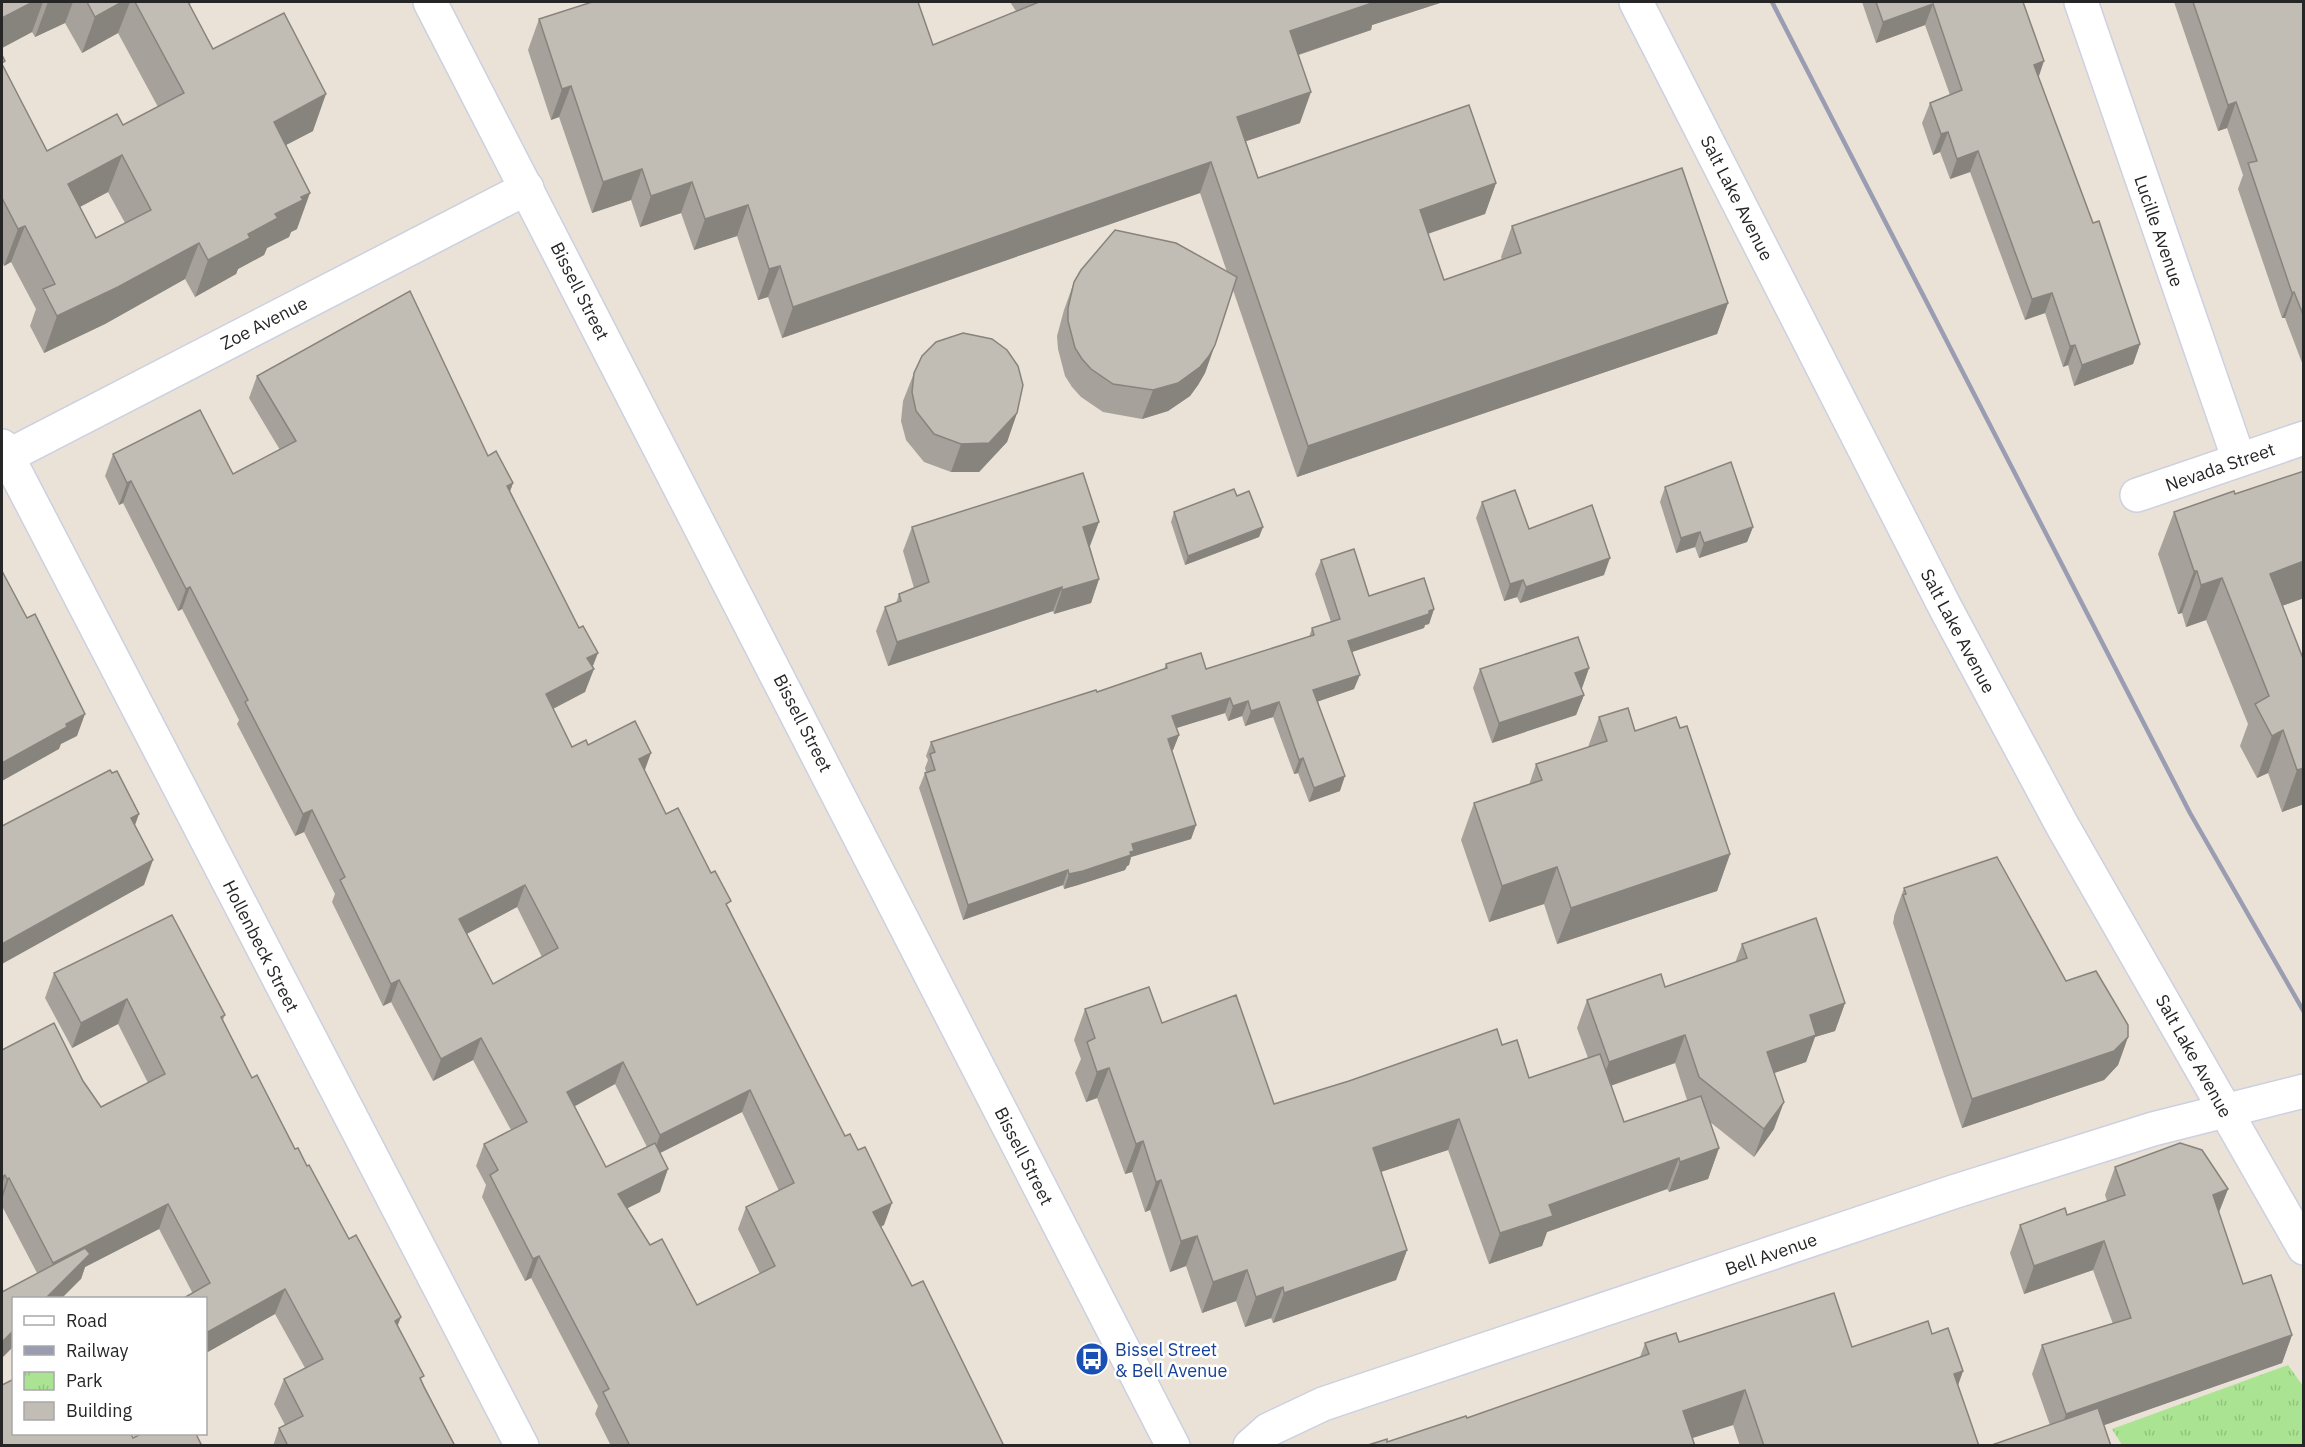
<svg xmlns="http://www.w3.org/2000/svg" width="2305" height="1447" font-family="'IBM Plex Sans',sans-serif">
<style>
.park{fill:url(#park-tufts)}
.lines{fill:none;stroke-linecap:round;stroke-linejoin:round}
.street-casing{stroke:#ccd0e1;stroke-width:36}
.secondary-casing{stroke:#ccd0e1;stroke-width:36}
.street{stroke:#fff;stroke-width:33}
.secondary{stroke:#fff;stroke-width:33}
.rail{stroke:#9a9db2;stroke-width:4.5}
.wall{fill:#a6a29b;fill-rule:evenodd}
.shaded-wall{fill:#87847e}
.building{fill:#c1bcb4;stroke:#87847e;stroke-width:1.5;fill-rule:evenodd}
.labels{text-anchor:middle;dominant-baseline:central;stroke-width:5;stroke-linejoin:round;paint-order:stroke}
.street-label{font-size:18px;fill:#262626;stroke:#fff}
.transit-label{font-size:18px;fill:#164399;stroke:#fff;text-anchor:start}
</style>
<defs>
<pattern id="park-tufts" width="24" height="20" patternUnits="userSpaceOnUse" patternTransform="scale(1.5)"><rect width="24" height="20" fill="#aae391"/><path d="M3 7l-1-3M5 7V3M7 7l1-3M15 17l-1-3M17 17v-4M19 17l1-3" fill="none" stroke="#92c37d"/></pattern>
</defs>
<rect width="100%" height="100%" fill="#eae2d7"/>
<!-- park -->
<path class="park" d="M2288 1365 2303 1386V1445H2122L2112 1429Z"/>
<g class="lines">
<defs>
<g id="street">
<path d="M430 2 1173 1446"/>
<path d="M2081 2 2239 460"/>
<path d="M2 446 522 1446"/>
<path d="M2 459 527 188"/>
<path d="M2137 495 2304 438"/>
</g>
<g id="secondary">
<path d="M1636 2 1946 609 2062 825 2304 1248"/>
<path d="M1250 1446 1268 1430 1323 1404 1953 1192 2153 1129 2304 1091"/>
</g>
</defs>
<!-- street casing -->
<use href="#street" class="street-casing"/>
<!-- secondary casing -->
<use href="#secondary" class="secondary-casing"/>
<!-- street -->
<use href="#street" class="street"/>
<!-- secondary -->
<use href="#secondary" class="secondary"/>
<!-- rail -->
<path class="rail" d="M1772 2 2190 813 2304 1012"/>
</g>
<!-- wall -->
<g class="wall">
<path d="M2 2H194L189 4 213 49 313 131 286 145 297 229 291 232 289 237 267 248 264 255 238 269 236 274 195 297 185 279 105 324 44 353 30 326 36 309 11 262 4 266 2 261V55L3 67 47 151 123 125 158 107 118 33 82 53 65 23 35 37 32 32 2 48ZM108 192 125 223 96 238 80 207Z"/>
<path d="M1010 2H1443L1372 25 1371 30 1299 55 1300 123 1246 141 1258 178 1496 183 1485 214 1428 234 1444 280 1502 260 1501 257 1512 226 1728 303 1717 334 1297 477 1233 290 1205 373 1198 385 1190 396 1168 411 1142 419 1103 412 1081 397 1072 387 1065 376 1058 349 1057 336 1064 310 1074 282 1227 272 1200 193 782 338 768 297 758 300 737 236 694 250 681 213 640 227 631 200 592 213 559 117 551 120 528 50 539 19 933 45 1016 11Z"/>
<path d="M1862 2H2023L2038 77 2093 223 2140 344 2133 364 2074 386 2068 365 2063 367 2045 313 2025 320 1970 172 1950 179 1940 152 1933 155 1922 123 1930 103 1950 95 1925 25 1876 43Z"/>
<path d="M2174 2H2304V368L2285 318H2282L2238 189 2243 175 2227 128 2218 131Z"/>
<path d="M914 373 1017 413 1007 442 979 472H951L924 462 906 440 901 421 903 401Z"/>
<path d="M257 376 488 456 513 483 510 491 592 667 585 692 553 709 572 747 588 745 645 771 666 814 729 908 884 1225 881 1227 912 1286 1004 1446H611L595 1414 598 1406 531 1278 525 1281 482 1197 486 1185 476 1166 484 1144 511 1130 473 1060 433 1081 391 1002 383 1006 332 902 335 894 304 832 295 836 237 724 239 720 182 609 178 611 123 503 119 505 105 476 113 454 233 474 280 450 249 398ZM517 907 542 957 493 984 467 934ZM615 1084 647 1147 606 1167 574 1106ZM742 1112 779 1191 746 1207 738 1229 760 1274 697 1305 650 1245 627 1208 660 1192V1153Z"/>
<path d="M2304 471V598L2282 606 2304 804 2282 812 2268 773 2257 778 2240 746 2248 724 2206 620 2186 627 2182 613 2178 614 2158 554 2174 512 2235 494Z"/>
<path d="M1665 487 1753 527 1747 542 1699 558 1695 547 1676 553 1660 502Z"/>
<path d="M1237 496 1263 527 1259 537 1185 565 1171 522 1174 512Z"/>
<path d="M1482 502 1529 529 1604 575 1520 603 1517 597 1504 601 1476 518Z"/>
<path d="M912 527 1090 546 1099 579 1091 603 1054 614 1053 611 888 666 876 631 885 607 896 603 899 594 914 588 903 551Z"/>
<path d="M1321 560 1369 596 1434 609 1429 624 1425 625 1424 628 1352 652 1354 689 1318 701 1340 791 1309 802 1298 773 1294 774 1273 717 1245 726 1242 716 1228 721 1225 713 1176 728 1179 735 1173 750H1172L1196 825 1191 839 1131 857 1129 865 1127 866 1125 870 1078 885 1064 889 1063 885 963 920 919 788 925 773H926L925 768 928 760 926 756 931 742 1097 692 1164 669 1166 664 1206 669 1309 637 1312 628 1331 622 1315 574Z"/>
<path d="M1589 668 1582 688H1581L1584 695 1576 715 1492 743 1473 688 1480 669Z"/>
<path d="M1599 717 1635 731 1680 728 1730 854 1717 891 1557 944 1544 904 1489 922 1461 840 1474 803 1529 785 1536 764 1588 747Z"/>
<path d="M1904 888 2066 981 2128 1037 2118 1065 2104 1080 1962 1128 1893 923 1894 918V916Z"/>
<path d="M1742 944 1845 1003 1835 1031 1815 1037 1806 1062 1774 1073V1129L1754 1157 1710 1122 1719 1148 1708 1179 1669 1192 1667 1189 1547 1232 1542 1246 1489 1264 1448 1150 1381 1172 1407 1250 1396 1280 1273 1323 1271 1318 1245 1327 1236 1301 1202 1313 1186 1266 1170 1272 1150 1210 1145 1212 1132 1172 1125 1174 1097 1098 1086 1102 1075 1073 1081 1059 1074 1040 1085 1009 1162 1023 1274 1104 1502 1045 1529 1078 1588 1058 1577 1028 1587 1000 1665 987 1735 963ZM1675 1063 1687 1100 1624 1122 1611 1085Z"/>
<path d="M54 973 225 1015 223 1020 252 1078 295 1149 307 1166 398 1325 422 1381 455 1446H273L279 1428 285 1425 274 1404 284 1379 305 1368 275 1314 206 1353V1299L192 1292 159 1229 85 1267 81 1279 37 1273 2 1206V1050L83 1081 101 1107 148 1083 118 1024 72 1048 45 998Z"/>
<path d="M2115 1167 2228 1189 2219 1212 2243 1284 2292 1335 2282 1363 2104 1425H2050L2032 1374 2042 1345 2113 1324 2093 1270 2024 1294 2010 1253 2020 1225 2067 1215 2107 1201 2105 1195Z"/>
<path d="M1932 1334 1963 1371 1958 1385 1979 1446H1740L1733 1425 1692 1438 1387 1442 1467 1418 1640 1357 1645 1343 1679 1342 1852 1347Z"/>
</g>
<!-- shaded-wall -->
<g class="shaded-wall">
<path d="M33 2H43L32 32 2 48V18Z"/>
<path d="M48 2H73L65 23 35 37Z"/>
<path d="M122 2H130L118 33 82 53 95 17Z"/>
<path d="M1375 2H1443L1372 25 1371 30 1279 61 1290 31Z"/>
<path d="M1933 4 1925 25 1876 43 1883 22Z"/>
<path d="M2044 61 2037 82 2034 65Z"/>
<path d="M571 86 559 117 551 120 562 89Z"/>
<path d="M1311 92 1300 123 1226 148 1237 117Z"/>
<path d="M326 94 313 131 261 158 274 122Z"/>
<path d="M2236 102 2227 128 2218 131 2228 105Z"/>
<path d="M1948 132 1940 152 1933 155 1941 134Z"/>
<path d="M1978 151 1970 172 1950 179 1957 159Z"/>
<path d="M122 155 108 192 55 220 68 184Z"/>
<path d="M1211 162 1200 193 782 338 793 307Z"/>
<path d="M642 169 631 200 592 213 603 182Z"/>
<path d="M692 182 681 213 640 227 651 196Z"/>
<path d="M1496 183 1485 214 1409 240 1420 210Z"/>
<path d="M310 193 297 229 291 232 289 237 267 248 264 255 238 269 236 274 195 297 208 260 248 234 275 214 301 197Z"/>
<path d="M748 205 737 236 694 250 705 219Z"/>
<path d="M25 226 11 262 4 266 18 229Z"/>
<path d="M199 243 185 279 105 324 44 353 57 316Z"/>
<path d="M780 266 768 297 758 300 769 269Z"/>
<path d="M2294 292 2285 318H2282L2292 293Z"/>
<path d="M2052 293 2045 313 2025 320 2032 299Z"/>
<path d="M1728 303 1717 334 1297 477 1308 446Z"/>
<path d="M2140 344 2133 364 2074 386 2082 365Z"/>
<path d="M1215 345 1205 373 1198 385 1190 396 1168 411 1142 419 1153 390Z"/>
<path d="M2075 345 2068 365 2063 367 2070 346Z"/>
<path d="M1017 413 1007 442 979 472H951L961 444Z"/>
<path d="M131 481 123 503 119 505 127 483Z"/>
<path d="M513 483 505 505 507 486Z"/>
<path d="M1099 522 1090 546 1074 551 1083 527Z"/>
<path d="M1263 527 1259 537 1185 565 1188 556Z"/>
<path d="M1753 527 1747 542 1699 558 1704 543Z"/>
<path d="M1700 532 1695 547 1676 553 1681 538Z"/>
<path d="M1610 558 1604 575 1520 603 1526 587Z"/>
<path d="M2304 561V598L2254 616 2270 574Z"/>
<path d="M2194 571H2197L2182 613 2178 614Z"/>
<path d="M2222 578 2206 620 2186 627 2201 585Z"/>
<path d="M1099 579 1091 603 1054 614 1062 590Z"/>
<path d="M1523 580 1517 597 1504 601 1510 584Z"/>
<path d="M190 587 182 609 178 611 186 589Z"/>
<path d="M1062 587 1053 611 888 666 897 642Z"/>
<path d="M1434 609 1429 624 1425 625 1424 628 1343 655 1348 641Z"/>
<path d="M598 653 591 671 594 669 585 692 537 717 546 694 587 658Z"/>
<path d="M1589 668 1582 688 1568 693 1575 673Z"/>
<path d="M1360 675 1354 689 1308 705 1313 690Z"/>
<path d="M1584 695 1576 715 1492 743 1499 723Z"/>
<path d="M1230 698 1225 713 1167 731 1172 716Z"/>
<path d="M1248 701 1242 716 1228 721 1233 706Z"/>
<path d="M1279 702 1273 717 1245 726 1251 711Z"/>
<path d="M85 714 77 736 61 744 59 749 2 781V763L66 724Z"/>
<path d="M2283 730 2268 773 2257 778 2272 736Z"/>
<path d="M1179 735 1173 750 1163 753 1168 739Z"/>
<path d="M651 753 643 775 639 759Z"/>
<path d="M1303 758 1298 773 1294 774 1299 760Z"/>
<path d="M2304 768V804L2282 812 2297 770Z"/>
<path d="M1345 776 1340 791 1309 802 1314 788Z"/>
<path d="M312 810 304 832 295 836 303 814Z"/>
<path d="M139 814 130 839 131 818Z"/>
<path d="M1196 825 1191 839 1131 857 1129 865 1127 866 1125 870 1078 885 1064 889 1069 874 1132 844Z"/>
<path d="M1730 854 1717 891 1557 944 1571 908Z"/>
<path d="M153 860 144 885 2 964V944Z"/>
<path d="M1557 867 1544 904 1489 922 1502 886Z"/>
<path d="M1068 870 1063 885 963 920 968 905Z"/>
<path d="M525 885 517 907 451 942 459 919Z"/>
<path d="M399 980 391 1002 383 1006 391 984Z"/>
<path d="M127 999 118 1024 72 1048 81 1023Z"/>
<path d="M1845 1003 1835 1031 1815 1037 1806 1062 1757 1079 1767 1052 1810 1015Z"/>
<path d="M1685 1035 1675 1063 1599 1090 1609 1062Z"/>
<path d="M2128 1037 2118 1065 2104 1080 1962 1128 1972 1099Z"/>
<path d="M481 1038 473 1060 433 1081 441 1059Z"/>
<path d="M623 1062 615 1084 559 1115 567 1092Z"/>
<path d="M1109 1068 1097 1098 1086 1102 1097 1072Z"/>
<path d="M750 1090 742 1112 652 1157 660 1135Z"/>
<path d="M1784 1102 1774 1129 1754 1157 1764 1129Z"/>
<path d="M1459 1119 1448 1150 1362 1178 1373 1148Z"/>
<path d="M1143 1141 1132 1172 1125 1174 1136 1144Z"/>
<path d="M1719 1148 1708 1179 1669 1192 1680 1162Z"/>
<path d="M1679 1158 1667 1189 1547 1232 1542 1246 1489 1264 1500 1233 1549 1205Z"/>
<path d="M668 1169 660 1192 610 1217 618 1194Z"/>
<path d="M5 1175 2 1185V1177Z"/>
<path d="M9 1178 2 1200V1194L7 1179Z"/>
<path d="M1161 1180 1150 1210 1145 1212 1156 1182Z"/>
<path d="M2228 1189 2217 1217 2213 1195Z"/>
<path d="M892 1203 884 1225 865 1234 873 1212Z"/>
<path d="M168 1204 159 1229 85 1267 81 1279 61 1299H45L44 1288 53 1263Z"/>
<path d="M1197 1236 1186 1266 1170 1272 1181 1241Z"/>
<path d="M2104 1241 2093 1270 2024 1294 2034 1266Z"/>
<path d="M1407 1250 1396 1280 1273 1323 1284 1293Z"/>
<path d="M539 1256 531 1278 525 1281 533 1259Z"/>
<path d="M1247 1270 1236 1301 1202 1313 1213 1282Z"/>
<path d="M1283 1287 1271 1318 1245 1327 1256 1297Z"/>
<path d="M285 1289 275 1314 206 1353V1333Z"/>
<path d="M401 1317 391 1343 395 1321Z"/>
<path d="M14 1330V1346L2 1358V1342Z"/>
<path d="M2292 1335 2282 1363 2056 1442 2066 1414Z"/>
<path d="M1963 1371 1951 1405 1954 1374Z"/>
<path d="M1745 1390 1733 1425 1671 1445 1683 1411Z"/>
</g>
<!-- building -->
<g class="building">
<path d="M2 2H33L2 18Z"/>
<path d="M87 2H122L95 17Z"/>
<path d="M135 2H188L213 49 284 13 326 94 274 122 310 193 301 197 303 200 275 214 278 218 248 234 250 238 208 260 199 243 118 287 57 316 43 289 55 284 25 226 18 229 2 198V64L47 151 117 114 123 125 184 93ZM122 155 151 210 96 238 68 184Z"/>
<path d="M592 2H918L933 45 1039 2H1375L1290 31 1311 92 1237 117 1258 178 1469 105 1496 183 1420 210 1444 280 1521 253 1512 226 1682 168 1728 303 1308 446 1211 162 793 307 780 266 769 269 748 205 705 219 692 182 651 196 642 169 603 182 571 86 562 89 539 19Z"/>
<path d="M1876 2H2023L2044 61 2034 65 2093 223 2099 221 2140 344 2082 365 2075 345 2070 346 2052 293 2032 299 1978 151 1957 159 1948 132 1941 134 1930 103 1962 90 1933 4 1883 22Z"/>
<path d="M2193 2H2304V317L2294 292 2292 293 2248 163 2257 161 2236 102 2228 105Z"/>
<path d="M2 55 5 61 2 63Z"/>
<path d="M1115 230 1176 243 1237 277 1215 345 1209 356 1200 367 1178 383 1153 390 1113 384 1091 369 1082 359 1075 348 1068 321V308L1074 282 1081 270Z"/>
<path d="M410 291 488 456 496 451 513 483 507 486 579 628 583 626 598 653 587 658 594 669 546 694 572 747 586 740 588 745 635 721 651 753 639 759 666 814 678 808 711 873 715 871 731 901 726 904 845 1136 850 1134 858 1150 865 1147 892 1203 873 1212 912 1286 923 1281 1004 1446H630L603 1392 609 1389 539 1256 533 1259 490 1175 498 1170 484 1144 527 1122 481 1038 441 1059 399 980 391 984 340 880 345 877 312 810 303 814 245 702 248 700 190 587 186 589 131 481 127 483 113 454 200 410 233 474 296 441 257 376ZM525 885 558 948 493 984 459 919ZM623 1062 660 1135 750 1090 794 1183 746 1207 775 1266 697 1305 662 1239 650 1245 618 1194 668 1169 655 1143 606 1167 567 1092Z"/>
<path d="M963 333 992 339 1007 350 1018 366 1023 385 1017 413 989 443 961 444 934 434 916 411 912 392 914 373 922 356 936 342Z"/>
<path d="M1731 462 1753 527 1704 543 1700 532 1681 538 1665 487Z"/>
<path d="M2304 471V561L2270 574 2304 661V768L2297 770 2283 730 2272 736 2255 704 2269 696 2222 578 2201 585 2197 571H2194L2174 512 2234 491 2235 494Z"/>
<path d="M1083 473 1099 522 1083 527 1099 579 1062 590V587L897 642 885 607 901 601 899 594 929 582 912 527Z"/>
<path d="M1234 489 1237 496 1249 491 1263 527 1188 556 1174 512Z"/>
<path d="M1515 490 1529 529 1592 505 1610 558 1526 587 1523 580 1510 584 1482 502Z"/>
<path d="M1354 549 1369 596 1424 578 1434 609 1429 611V614L1348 641 1360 675 1313 690 1345 776 1314 788 1303 758 1299 760 1279 702 1251 711 1248 701 1233 706 1230 698 1172 716 1179 735 1168 739 1196 825 1132 844 1134 851 1130 852 1131 855 1083 871 1069 874 1068 870 968 905 925 773 935 770 930 754 935 752 931 742 1096 690 1097 692 1167 668 1166 664 1201 653 1206 669 1314 635 1312 628 1340 619 1321 560Z"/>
<path d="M2 571 27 618 35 614 85 714 66 724 67 727 2 763Z"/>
<path d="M1578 637 1589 668 1575 673 1584 695 1499 723 1480 669Z"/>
<path d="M1628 708 1635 731 1676 717 1680 728 1687 726 1730 854 1571 908 1557 867 1502 886 1474 803 1542 780 1536 764 1607 741 1599 717Z"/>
<path d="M110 770 112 773 117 771 139 814 131 818 153 860 2 944V826Z"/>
<path d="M1997 857 2066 981 2096 971 2128 1025V1037L2114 1051 1972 1099 1903 895 1906 894 1904 888Z"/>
<path d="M172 915 225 1015 221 1017 252 1078 257 1075 295 1149 298 1148 307 1166 309 1165 349 1239 356 1235 401 1317 395 1321 424 1376 420 1378 424 1387 455 1446H288L279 1428 303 1416 284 1379 323 1359 285 1289 206 1333V1299H182L210 1283 168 1204 53 1263 9 1178 7 1179 5 1175 2 1177V1050L54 1023 83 1081 101 1107 165 1074 127 999 81 1023 54 973Z"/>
<path d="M1816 918 1845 1003 1810 1015 1816 1035 1767 1052 1784 1102 1764 1129 1699 1077 1685 1035 1609 1062 1587 1000 1661 974 1665 987 1747 958 1742 944Z"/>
<path d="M1149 987 1162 1023 1236 995 1274 1104 1349 1081 1497 1029 1502 1045 1517 1040 1529 1078 1600 1054 1624 1122 1701 1096 1719 1148 1680 1162 1679 1158 1549 1205 1553 1216 1500 1233 1459 1119 1373 1148 1407 1250 1284 1293 1283 1287 1256 1297 1247 1270 1213 1282 1197 1236 1181 1241 1161 1180 1156 1182 1143 1141 1136 1144 1109 1068 1097 1072 1087 1042 1095 1038 1085 1009Z"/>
<path d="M2180 1143 2202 1150 2228 1189 2213 1195 2243 1284 2271 1275 2292 1335 2066 1414 2042 1345 2131 1318 2104 1241 2034 1266 2020 1225 2065 1208 2067 1215 2125 1195 2115 1167Z"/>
<path d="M85 1248 90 1254 45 1299H14V1330L2 1342V1292Z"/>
<path d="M1834 1293 1852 1347 1928 1321 1932 1334 1948 1328 1963 1371 1954 1374 1979 1446H1764L1745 1390 1683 1411 1695 1446H1365L1387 1439V1442L1466 1416 1467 1418 1649 1354 1645 1343 1676 1333 1679 1342Z"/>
<path d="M14 1379V1434H131L133 1438 141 1434H196L202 1446H2V1385Z"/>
<path d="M2098 1408 2111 1446H1989Z"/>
</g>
<!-- icons -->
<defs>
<symbol id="bus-disc" viewBox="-11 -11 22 22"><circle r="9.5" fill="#1a4fb4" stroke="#fff"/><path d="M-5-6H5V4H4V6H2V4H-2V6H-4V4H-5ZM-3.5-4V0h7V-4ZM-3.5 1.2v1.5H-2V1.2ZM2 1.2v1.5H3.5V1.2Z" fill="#fff"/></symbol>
</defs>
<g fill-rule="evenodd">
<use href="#bus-disc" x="1073" y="1340" width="38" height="38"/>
</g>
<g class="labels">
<!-- street labels -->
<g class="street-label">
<text transform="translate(1737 198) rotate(63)">Salt Lake Avenue</text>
<text transform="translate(2159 231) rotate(71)">Lucille Avenue</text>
<text transform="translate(580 291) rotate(63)">Bissell Street</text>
<text transform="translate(264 323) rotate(-27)">Zoe Avenue</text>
<text transform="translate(2220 467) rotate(-19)">Nevada Street</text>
<text transform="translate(1958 631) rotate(62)">Salt Lake Avenue</text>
<text transform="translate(803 723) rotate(63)">Bissell Street</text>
<text transform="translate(261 946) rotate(63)">Hollenbeck Street</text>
<text transform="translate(2194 1056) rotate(61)">Salt Lake Avenue</text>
<text transform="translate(1024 1156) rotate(63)">Bissell Street</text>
<text transform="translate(1771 1254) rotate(-19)">Bell Avenue</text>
</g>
<!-- transit labels -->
<g class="transit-label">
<text x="1115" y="1349">Bissel Street<tspan x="1115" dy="21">&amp; Bell Avenue</tspan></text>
</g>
</g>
<!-- border -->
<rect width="2305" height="1447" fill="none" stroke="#262626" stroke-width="6"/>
<!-- legend -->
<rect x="12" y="1297" width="195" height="138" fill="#ffffff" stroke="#a8a8a8" stroke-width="1.5"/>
<rect x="24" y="1316" width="30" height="9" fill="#ffffff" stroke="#a8a8a8" stroke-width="1.5"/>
<text x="66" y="1327" font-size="18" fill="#262626">Road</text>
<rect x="24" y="1346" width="30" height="9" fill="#9a9db2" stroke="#a8a8a8" stroke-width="1.5"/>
<text x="66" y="1357" font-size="18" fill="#262626">Railway</text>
<rect x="24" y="1372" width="30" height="18" fill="url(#park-tufts)" stroke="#a8a8a8" stroke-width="1.5"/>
<text x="66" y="1387" font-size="18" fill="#262626">Park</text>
<rect x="24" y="1402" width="30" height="18" fill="#c1bcb4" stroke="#a8a8a8" stroke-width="1.5"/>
<text x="66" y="1417" font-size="18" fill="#262626">Building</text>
</svg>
